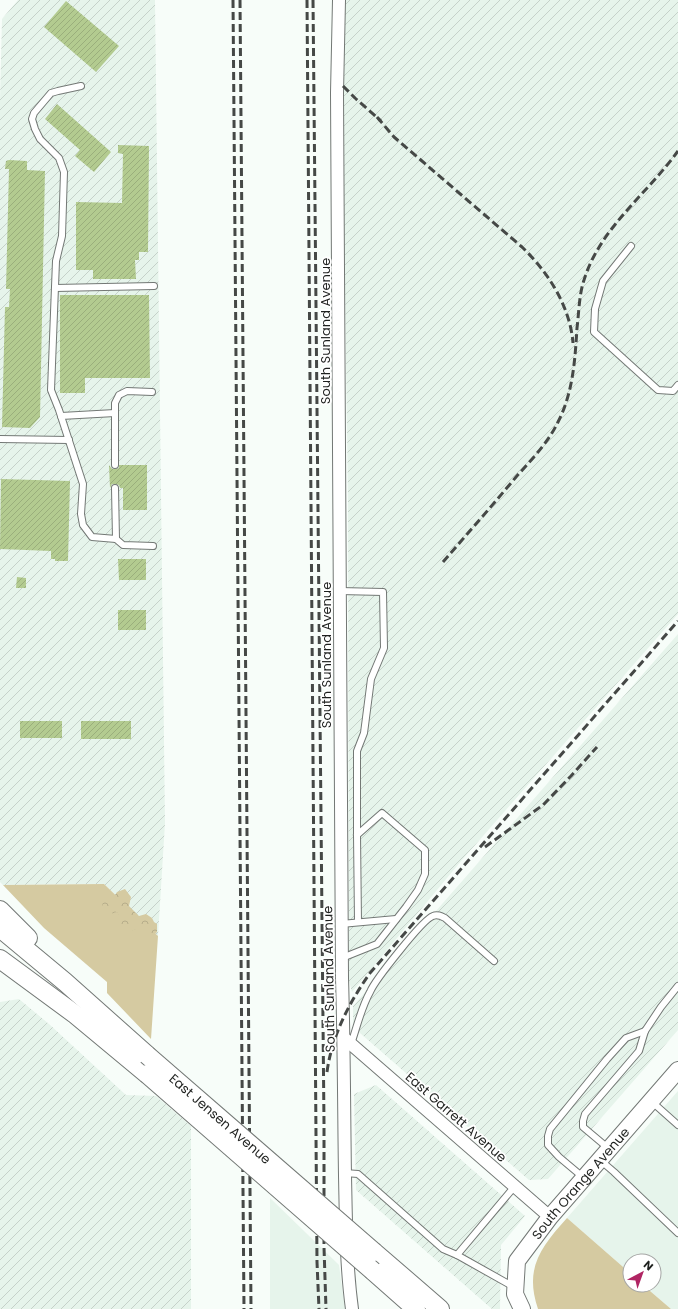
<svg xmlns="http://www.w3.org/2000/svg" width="678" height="1309" font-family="Poppins,sans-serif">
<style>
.built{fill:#e6f4eb}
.industrial{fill:url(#industrial-furrows)}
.grass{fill:#d5caa1}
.forest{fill:url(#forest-crowns)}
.building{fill:url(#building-hatch)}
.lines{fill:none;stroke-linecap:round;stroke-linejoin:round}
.lane-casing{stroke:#737875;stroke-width:8}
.street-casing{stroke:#737875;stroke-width:14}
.secondary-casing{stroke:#737875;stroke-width:18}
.primary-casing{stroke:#737875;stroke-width:20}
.lane{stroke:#fff;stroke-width:6}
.street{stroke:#fff;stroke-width:12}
.secondary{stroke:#fff;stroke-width:16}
.primary{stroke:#fff;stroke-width:18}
.rail{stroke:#454846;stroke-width:3;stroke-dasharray:8 4;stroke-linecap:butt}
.primary-bridge-casing{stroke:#737875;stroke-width:20;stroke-linecap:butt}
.primary-bridge{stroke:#fff;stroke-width:18}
.labels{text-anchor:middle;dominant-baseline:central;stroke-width:3.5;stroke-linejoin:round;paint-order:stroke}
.street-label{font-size:13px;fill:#1e201e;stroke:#fff}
</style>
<defs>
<pattern id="industrial-furrows" width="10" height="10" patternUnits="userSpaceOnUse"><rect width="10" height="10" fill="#e6f4eb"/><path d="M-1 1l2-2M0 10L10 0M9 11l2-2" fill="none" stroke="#c5d1c9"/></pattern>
<pattern id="forest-crowns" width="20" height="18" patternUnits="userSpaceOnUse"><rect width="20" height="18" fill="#d5caa1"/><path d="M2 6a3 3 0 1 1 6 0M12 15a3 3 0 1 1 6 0" fill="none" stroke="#b6ad8a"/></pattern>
<pattern id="building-hatch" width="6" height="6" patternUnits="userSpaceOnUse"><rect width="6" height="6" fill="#b3cb90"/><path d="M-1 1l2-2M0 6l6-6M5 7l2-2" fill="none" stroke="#9aae7c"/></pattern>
</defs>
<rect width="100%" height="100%" fill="#f7fdf9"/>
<!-- built -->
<g class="built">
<path d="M678 1091V1309H671L643 1285H654V1261H630V1273L567 1218Z"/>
<path d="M270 1198 339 1265 345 1309H270Z"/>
</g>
<!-- industrial -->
<g class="industrial">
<path d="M18 0H155L165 823 158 936 104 884 3 885 0 882V101L2 19Z"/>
<path d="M341 0H678V614L462 860 352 992 349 981 348 501Z"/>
<path d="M678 634V1030L548 1179 529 1180 353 1027V1006Z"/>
<path d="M19 999 49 1024 126 1095 156 1096 191 1126V1309H0V1002Z"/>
<path d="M376 1085 525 1216 501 1245 500 1309H492L356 1190 354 1094Z"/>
</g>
<!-- grass -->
<g class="grass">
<path d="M104 884 158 936 151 1039 107 993V982L44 928 3 885Z"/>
<path d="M567 1218 630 1273V1285H643L671 1309H538C524 1268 541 1247 567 1218Z"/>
</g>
<!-- forest -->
<path class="forest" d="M125 889 131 897 129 906 139 916 146 914 152 918 154 922 157 924V932L154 935 148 930 145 932 135 929 129 932 120 931 116 919 119 914 117 912 110 914 103 909 102 901 105 897 113 899 117 892Z"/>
<!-- building -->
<g class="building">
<path d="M66 1 119 46 96 72 44 27Z"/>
<path d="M57 104 111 152 94 172 75 156 80 150 45 119Z"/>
<path d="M118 145 149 146 148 252H139V260H135L136 279H93V270H76V202L122 203 123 154 118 153Z"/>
<path d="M9 160 27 161V170L45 171 40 417 30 428 2 427 5 307H9L10 289H6L9 169H5L6 161Z"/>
<path d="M60 295H149L150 378H85V393H60Z"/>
<path d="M109 465 112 469H115L119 468V465H147V510H123V488H120L119 485 115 484H112L110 488Z"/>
<path d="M1 479 70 481 68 561H55V559H51V551L0 549Z"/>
<path d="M118 559H146V580H119Z"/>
<path d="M17 577 26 578V588H16Z"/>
<rect x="118" y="610" width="28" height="20"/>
<rect x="20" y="721" width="42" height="17"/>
<rect x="81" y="721" width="50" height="18"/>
</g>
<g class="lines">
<defs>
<g id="lane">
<path d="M81 86 58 91 51 93 34 113 32 119 35 129 40 139 59 158 64 172 62 236 56 261 51 390 59 410 83 484 81 514 83 525 92 537 116 539"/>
<path d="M631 246 603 281 595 309 594 332 658 390 673 391 678 385"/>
<path d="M55 288 154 286"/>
<path d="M61 416 115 413"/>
<path d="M0 439 69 440"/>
<path d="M115 465V403L119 395 127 391 152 392"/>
<path d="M115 488 116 539 123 545 153 546"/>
<path d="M340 591 383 592 384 648 371 679 364 733 357 751V835L358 922"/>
<path d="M341 924 396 919"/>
<path d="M342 958 377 944 406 907 418 890 425 874V850L382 813 357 835"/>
<path d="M351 1044C357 1027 361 1008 370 992 375 980 423 919 433 916 437 914 441 916 445 918L494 961"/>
<path d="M651 1101 678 1125"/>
<path d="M608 1148 583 1127V1121L585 1114 639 1051 645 1031 661 1007 678 986"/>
<path d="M600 1160 614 1172 678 1233"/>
<path d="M345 1173 358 1174 443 1249 457 1255 514 1287"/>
<path d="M584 1178 559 1157 548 1145V1136L550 1129 607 1059 626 1038 645 1031"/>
<path d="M457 1255 515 1186"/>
</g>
<g id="street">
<path d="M339 0 337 93 342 978C344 1044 344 1110 345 1176 346 1220 346 1265 352 1309"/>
<path d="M344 1038 550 1217"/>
</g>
<g id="secondary">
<path id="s1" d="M522 1309 515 1294 517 1261 550 1217 678 1070"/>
</g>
<g id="primary">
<path d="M0 910 28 938"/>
<path d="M0 928 65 982 147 1055"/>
<path d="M0 959 76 1015 147 1074"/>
<path d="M374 1252 440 1309"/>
<path d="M373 1271 416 1309"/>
</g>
</defs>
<!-- lane casing -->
<use href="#lane" class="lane-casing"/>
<!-- street casing -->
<use href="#street" class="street-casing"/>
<!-- secondary casing -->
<use href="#secondary" class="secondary-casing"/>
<!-- primary casing -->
<use href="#primary" class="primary-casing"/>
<!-- lane -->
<use href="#lane" class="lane"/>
<!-- street -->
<use href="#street" class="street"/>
<!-- secondary -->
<use href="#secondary" class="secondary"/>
<!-- primary -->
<use href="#primary" class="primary"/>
<!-- rail -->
<g class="rail">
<path d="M233 0 244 1309"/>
<path d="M240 0 251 1309"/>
<path d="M307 0 317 1262 319 1309"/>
<path d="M313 0 324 1124V1247L326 1309"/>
<path d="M343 86 355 98 381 121"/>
<path d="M377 117 394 137 522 247C548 272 570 306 573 343"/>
<path d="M443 562C467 534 492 506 516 477 531 460 548 443 558 422 573 393 575 360 577 328 579 312 579 295 584 280 600 228 647 194 678 151"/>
<path d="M485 847 543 805 571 776 597 747"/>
<path d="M327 1072C332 1035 349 1003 370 973L678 621"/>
</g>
<defs>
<g id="primary-bridge">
<path id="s2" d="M147 1055 374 1252"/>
<path d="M147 1074 373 1271"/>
</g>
</defs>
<!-- primary-bridge casing -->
<use href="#primary-bridge" class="primary-bridge-casing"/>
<!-- primary-bridge -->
<use href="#primary-bridge" class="primary-bridge"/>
</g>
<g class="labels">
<!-- street labels -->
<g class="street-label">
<text transform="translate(325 331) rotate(-90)">South Sunland Avenue</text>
<text transform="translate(326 655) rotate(-90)">South Sunland Avenue</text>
<text transform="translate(329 979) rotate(-91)">South Sunland Avenue</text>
<text transform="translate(456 1117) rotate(41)">East Garrett Avenue</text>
<text stroke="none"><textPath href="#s2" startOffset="97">East Jensen Avenue</textPath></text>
<text stroke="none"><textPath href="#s1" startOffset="150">South Orange Avenue</textPath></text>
</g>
</g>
<!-- north arrow -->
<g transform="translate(642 1273) rotate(41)"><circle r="19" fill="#ffffff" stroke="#a5a6a5"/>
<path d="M0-3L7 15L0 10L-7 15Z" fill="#b02563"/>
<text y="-6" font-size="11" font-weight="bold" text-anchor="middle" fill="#1e201e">N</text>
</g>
</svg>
